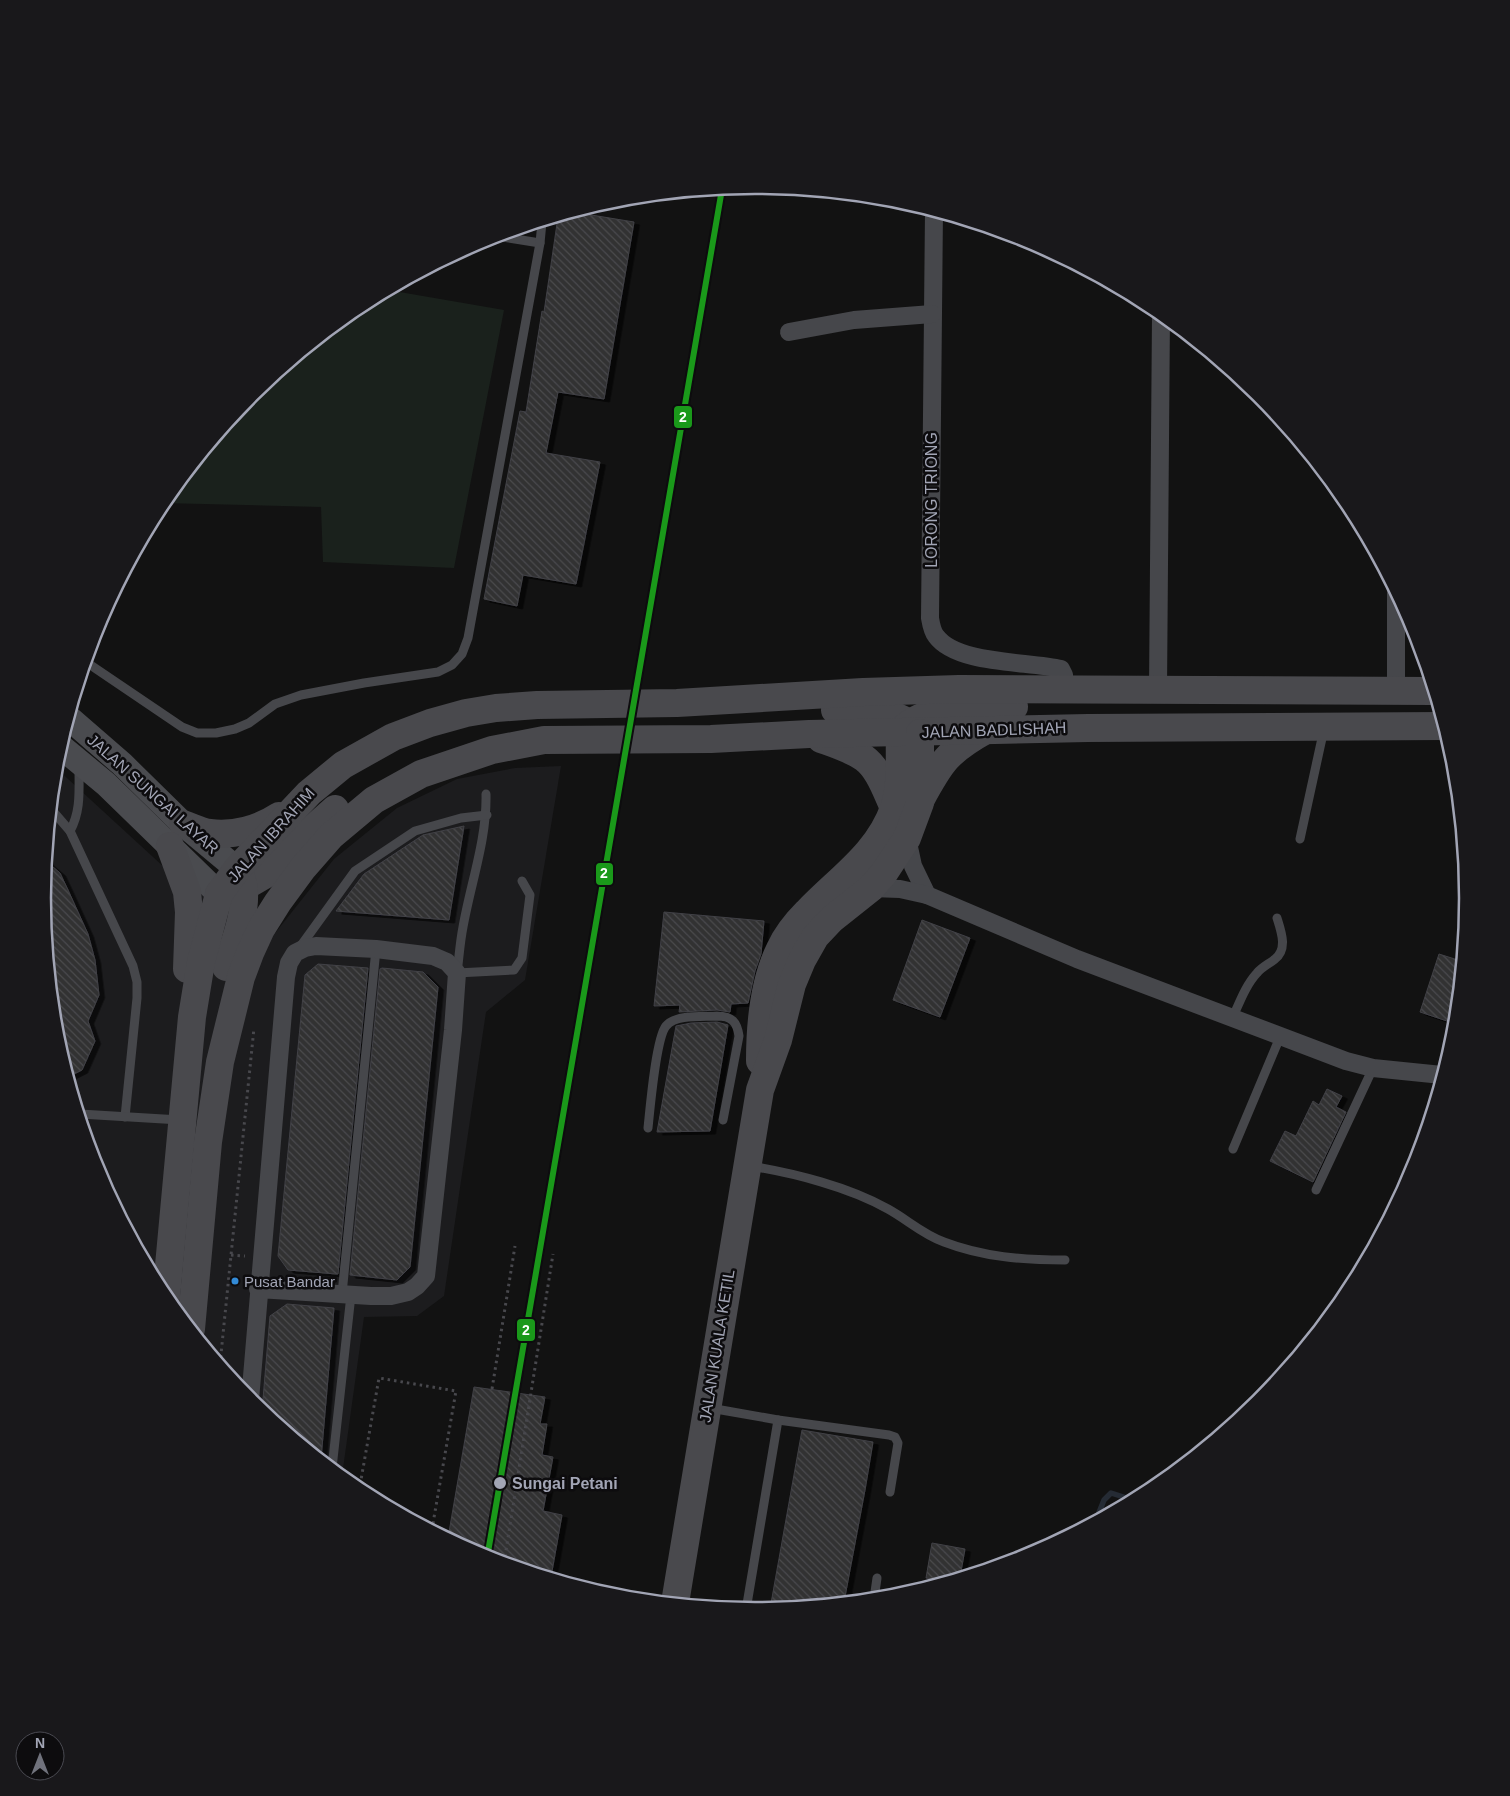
<svg xmlns="http://www.w3.org/2000/svg" width="1510" height="1796" font-family="Arial,sans-serif">
<style>
.built{fill:#1c1c1e}
.green{fill:#1a211c}
.lines{fill:none;stroke-linecap:round;stroke-linejoin:round}
.stream{stroke:#252b34;stroke-width:5.5}
.building{fill:url(#building-back-hatch);stroke:#414146;filter:url(#shadow)}
.path{stroke:#48484d;stroke-width:3;stroke-dasharray:2.5 4;stroke-linecap:butt}
.service{stroke:#46474b;stroke-width:9}
.minor{stroke:#46474b;stroke-width:18}
.secondary{stroke:#4a4b4f;stroke-width:25}
.primary{stroke:#49494d;stroke-width:28}
.rail-1-casing{stroke:#0d0c0e;stroke-width:10}
.rail-1{stroke:#1a991a;stroke-width:6}
.bus-dot{fill:#338bd7;stroke:#0d0c0e;stroke-width:2}
.stop-dot{fill:#a2a5b5;stroke:#0d0c0e;stroke-width:2}
.labels{text-anchor:middle;dominant-baseline:central;stroke-width:5;stroke-linejoin:round;paint-order:stroke}
.bus-label{font-size:15px;fill:#a2a5b5;stroke:#0d0c0e;text-anchor:start}
.street-label{font-size:16px;fill:#a2a5b5;stroke:#0d0c0e}
.stop-label{font-size:16px;font-weight:bold;fill:#a2a5b5;stroke:#0d0c0e;text-anchor:start}
.rim{fill:none;stroke:#a2a5b5;stroke-width:2.5}
.line-badge{stroke:#0d0c0e;stroke-width:2}
.badge-label{font-size:14px;text-anchor:middle;font-weight:bold;fill:#fff}
</style>
<defs>
<pattern id="building-back-hatch" width="6" height="6" patternUnits="userSpaceOnUse" patternTransform="scale(1.25)"><rect width="6" height="6" fill="#303032"/><path d="M-1 5l2 2M0 0l6 6M5-1l2 2" fill="none" stroke="#4b4b4d"/></pattern>
<filter id="shadow"><feDropShadow dx="5.5" dy="3" stdDeviation="0" flood-color="#0009"/></filter>
</defs>
<rect width="100%" height="100%" fill="#121212"/>
<!-- built -->
<path class="built" d="M561 766 525 980 486 1012 444 1296 417 1316 364 1317 342 1476 251 1402 162 1294 97 1170 56 1037 43 898 55 767 165 868 272 937 334 859 397 808 457 779 515 768Z"/>
<!-- green -->
<path class="green" d="M388 290 504 310 454 568 323 562 321 507 162 503 251 394 359 305Z"/>
<g class="lines">
<!-- stream -->
<path class="stream" d="M1096 1520 1104 1500 1111 1493 1133 1500"/>
</g>
<!-- building -->
<g class="building">
<path d="M573 212 634 222 604 399 558 392 546 453 600 462 576 584 523 575 517 606 484 599 520 411 526 412 542 311 544 312 558 217Z"/>
<path d="M464 826 449 920 336 911 364 874 423 835Z"/>
<path d="M46 861 60 873 68 890 88 934 95 960 99 995 88 1021 95 1041 82 1070 68 1077 56 1037 42 898Z"/>
<path d="M664 912 764 921 761 954 755 971 748 1003 731 1004 730 1012 717 1010 679 1012 680 1005 654 1006Z"/>
<path d="M922 920 970 938 940 1017 893 1000Z"/>
<path d="M1439 954 1461 961 1456 1013 1453 1023 1420 1012Z"/>
<path d="M318 964 368 968 338 1274H336L288 1270 278 1256 305 975Z"/>
<path d="M382 968 423 972 438 987 410 1267 397 1280 350 1275 380 969Z"/>
<path d="M717 1022 728 1025 710 1131 657 1132 676 1026 691 1023Z"/>
<path d="M1327 1089 1342 1096 1336 1107 1346 1112 1313 1182 1270 1161 1285 1131 1296 1136 1313 1101 1319 1105Z"/>
<path d="M287 1304 334 1308 321 1459 262 1411 270 1316Z"/>
<path d="M474 1387 545 1397 540 1424H547L542 1455 553 1457 543 1511 562 1515 551 1577 482 1556 448 1538Z"/>
<path d="M802 1430 873 1442 865 1490 844 1602 770 1609Z"/>
<path d="M932 1543 965 1549 960 1577 944 1581 926 1578Z"/>
</g>
<g class="lines">
<!-- path -->
<g class="path">
<path d="M231 1255 245 1256"/>
<path d="M220 1364 254 1028"/>
<path d="M492 1389 515 1246"/>
<path d="M359 1491 379 1378 456 1391 432 1529"/>
<path d="M504 1563 553 1254"/>
</g>
<!-- service -->
<g class="service">
<path d="M496 236 540 243"/>
<path d="M86 662 182 727 197 733H216L235 729 249 723 275 704 301 695 364 683 438 672 452 665 462 654 468 638 540 243 542 222"/>
<path d="M486 794C487 839 471 882 463 927 460 942 459 958 457 973L514 970 522 958 530 895 522 881"/>
<path d="M51 809 70 831 133 966 137 982V998L125 1117"/>
<path d="M70 831C81 811 79 791 79 768"/>
<path d="M1300 839 1324 729"/>
<path d="M300 947 355 871 415 831 461 818 487 815"/>
<path d="M1232 1019C1239 1004 1245 986 1257 973 1262 967 1269 964 1275 959 1288 949 1281 931 1277 918"/>
<path d="M80 1114 180 1120"/>
<path d="M648 1128C650 1109 656 1038 666 1026 676 1014 703 1017 717 1016 732 1016 737 1022 739 1036L723 1120"/>
<path d="M1233 1149 1280 1037"/>
<path d="M750 1166C794 1173 849 1187 888 1209 908 1220 922 1234 944 1242 983 1257 1023 1260 1065 1260"/>
<path d="M1316 1190 1373 1068"/>
<path d="M342 1294 376 949"/>
<path d="M710 1408 778 1420 746 1610"/>
<path d="M778 1420 889 1435 895 1437 898 1443 890 1492"/>
<path d="M332 1468 351 1295"/>
<path d="M874 1599 877 1578"/>
</g>
<!-- minor -->
<g class="minor">
<path d="M934 211 930 618C931 624 932 631 936 636 957 665 1029 661 1061 669L1064 675 1065 689"/>
<path d="M789 332 854 320 932 314"/>
<path d="M1396 593V691"/>
<path d="M1158 690 1161 314"/>
<path d="M907 838 913 866 927 895"/>
<path d="M871 888 900 889 927 895 1077 959 1346 1061 1373 1068 1442 1075"/>
<path d="M250 1400 286 977 289 963 295 953 305 948 316 946 376 949 433 956 447 962 457 973 453 1030 426 1276 417 1286 408 1292 391 1296H371L258 1289"/>
</g>
<!-- secondary -->
<g class="secondary">
<path d="M69 718 122 764 183 824 237 869"/>
<path d="M60 746 106 784 219 894"/>
</g>
<!-- primary -->
<g class="primary">
<path d="M835 710C864 709 898 709 919 732"/>
<path d="M902 730C930 703 978 708 1014 707"/>
<path d="M821 739C835 744 851 749 864 758 879 769 886 791 894 808"/>
<path d="M921 799C941 762 948 751 986 730"/>
<path d="M183 824C192 827 201 832 210 833 234 836 259 829 279 816"/>
<path d="M170 846 187 892 189 912 187 969"/>
<path d="M219 894H232L268 873 279 864 299 841 335 809"/>
<path d="M226 967C235 943 253 897 239 873"/>
<path d="M760 1061C760 1026 764 981 780 949 786 936 796 923 807 912 838 879 878 854 894 808 902 785 899 757 900 733"/>
<path d="M166 1298 192 1017 201 962 219 894 237 869 309 793 343 765 393 737 430 723 466 713 496 708 537 705 677 703 863 692 959 689 1433 691"/>
<path d="M191 1329 208 1142 220 1062 241 977 250 953 261 929 278 902 303 868 331 836 374 800 421 774 492 750 544 740 711 739 809 734 1088 728 1444 726"/>
<path d="M675 1603 760 1090 778 1040 792 984 802 960 815 937 832 919 871 888 884 873 907 838 920 803V733"/>
</g>
<defs>
<path id="rail-1" d="M487 1558 722 189"/>
</defs>
<!-- rail-1 casing -->
<use href="#rail-1" class="rail-1-casing"/>
<!-- rail-1 -->
<use href="#rail-1" class="rail-1"/>
</g>
<!-- markers -->
<circle class="bus-dot" cx="235" cy="1281" r="4.5"/>
<circle class="stop-dot" cx="500" cy="1483" r="7"/>
<g class="labels">
<!-- bus labels -->
<g class="bus-label">
<text x="244" y="1281">Pusat Bandar</text>
</g>
<!-- street labels -->
<g class="street-label">
<text transform="translate(931 500) rotate(-90)">LORONG TRIONG</text>
<text transform="translate(994 730) rotate(-2)">JALAN BADLISHAH</text>
<text transform="translate(153 794) rotate(42)">JALAN SUNGAI LAYAR</text>
<text transform="translate(271 835) rotate(-48)">JALAN IBRAHIM</text>
<text transform="translate(717 1346) rotate(-81)">JALAN KUALA KETIL</text>
</g>
<!-- stop labels -->
<g class="stop-label">
<text x="512" y="1483">Sungai Petani</text>
</g>
</g>
<!-- crop -->
<path d="M0 0H1510V1796H0ZM51 898a704 704 0 1 1 1408 0a704 704 0 1 1-1408 0Z" fill="#19181b" fill-rule="evenodd"/>
<path class="rim" d="M51 898a704 704 0 1 1 1408 0a704 704 0 1 1-1408 0Z"/>
<g class="line-badge">
<rect x="673" y="405" width="20" height="24" rx="5" fill="#1a991a"/>
<rect x="595" y="862" width="19" height="24" rx="5" fill="#1a991a"/>
<rect x="516" y="1318" width="20" height="24" rx="5" fill="#1a991a"/>
</g>
<g class="badge-label">
<text x="683" y="422">2</text>
<text x="604" y="878">2</text>
<text x="526" y="1335">2</text>
</g>
<!-- north arrow -->
<g transform="translate(40 1756)"><circle r="24" fill="#0d0c0e" stroke="#494951"/>
<path d="M0-4L9 19L0 12L-9 19Z" fill="#70727c"/>
<text y="-8" font-size="14" font-weight="bold" text-anchor="middle" fill="#a2a5b5">N</text>
</g>
</svg>
